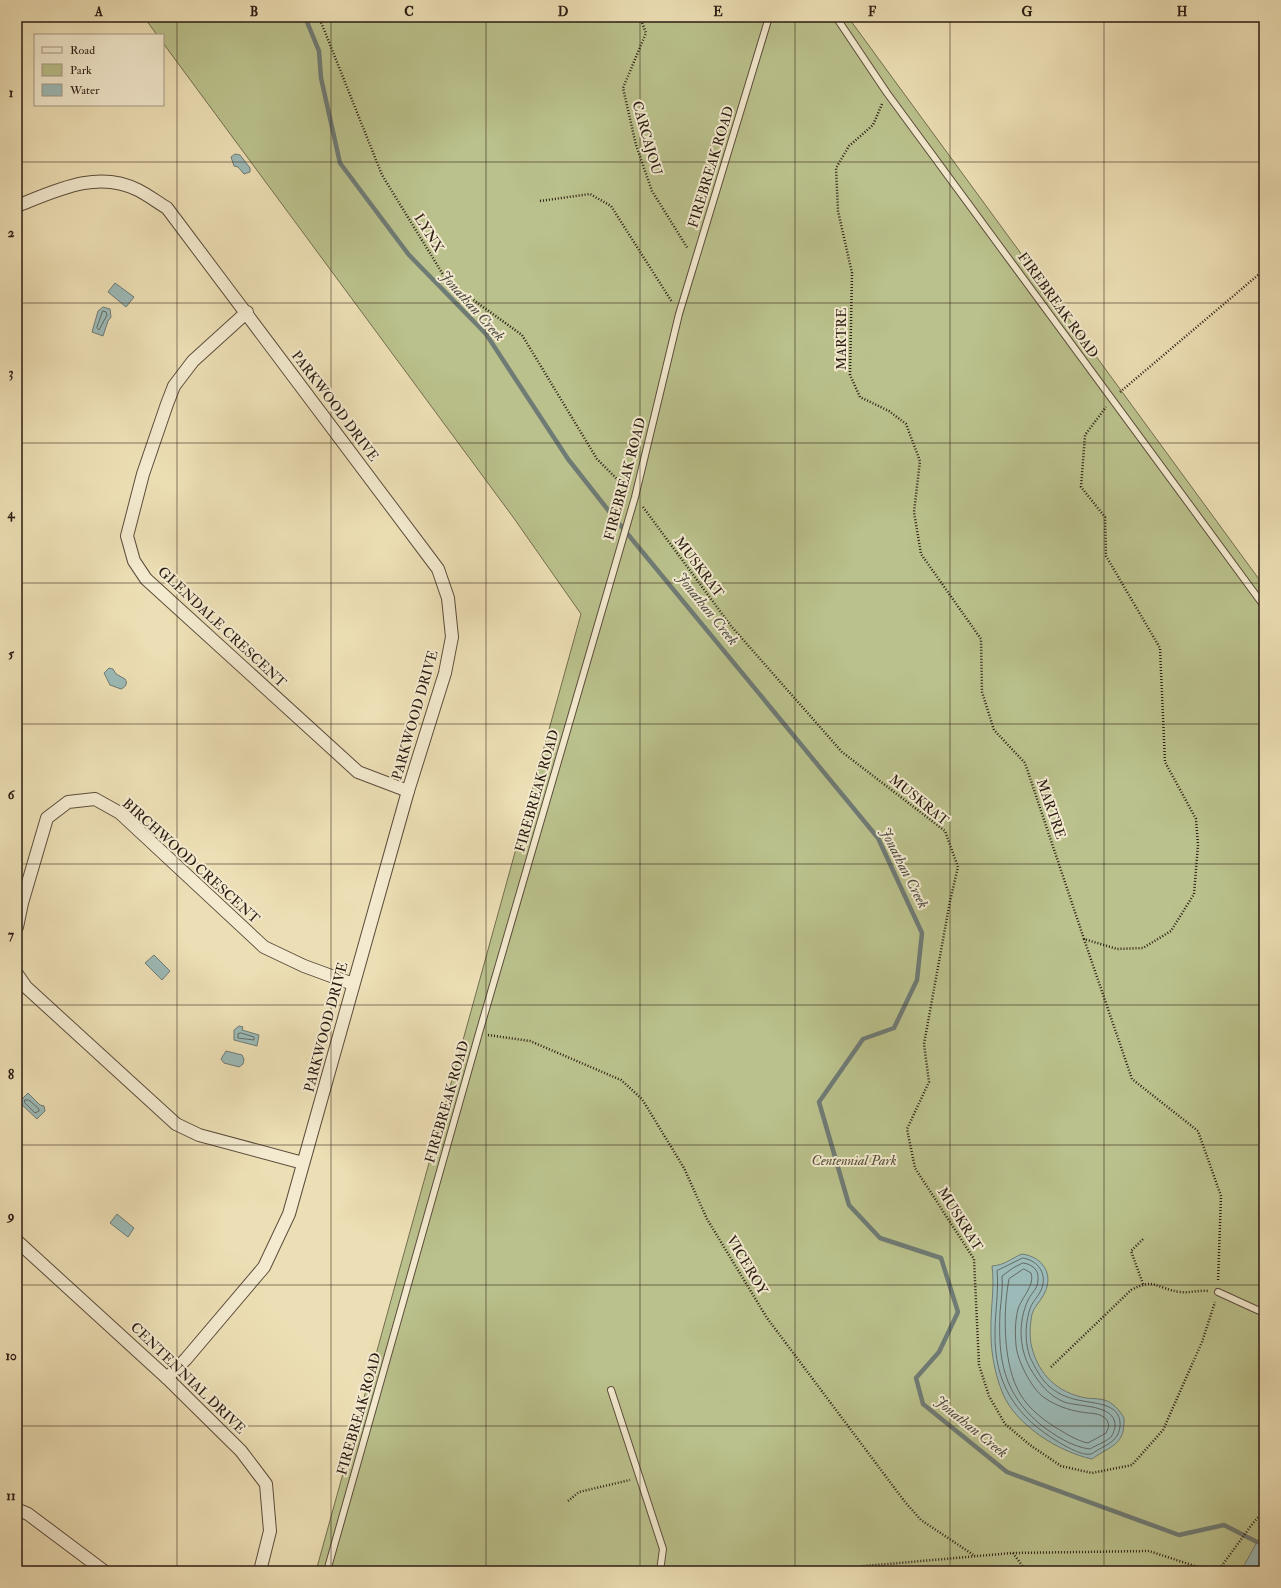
<svg xmlns="http://www.w3.org/2000/svg" width="1281" height="1588" font-family="'IM FELL Double Pica',serif">
<style>
.green{fill:#bac18c;stroke:#726e50}
.water{fill:#9cbab7;stroke:#6f7b75}
.lines{fill:none;stroke-linecap:round;stroke-linejoin:round}
.shore{stroke:#646b65;stroke-width:1}
.stream{stroke:#6f7b75;stroke-width:4.5}
.lane-casing{stroke:#5c4d3c;stroke-width:8}
.street-casing{stroke:#5c4d3c;stroke-width:14}
.path{stroke:#2b1c13;stroke-width:2.5;stroke-dasharray:1 2;stroke-linecap:butt}
.lane{stroke:#f3eacf;stroke-width:6}
.street{stroke:#f3eacf;stroke-width:12}
.grid{fill:none;stroke:#2b1c13;stroke-width:1;stroke-opacity:0.55}
.labels{text-anchor:middle;dominant-baseline:central;stroke-width:4;stroke-linejoin:round;paint-order:stroke}
.street-label{font-size:14px;fill:#2b1c13;stroke:#f3eacf}
.park-label{font-size:14px;font-style:italic;fill:#564e37;stroke:#f3eacf}
.water-label{font-size:15px;font-style:italic;fill:#4d4b44;stroke:#f3eacf}
.neatline{fill:none;stroke:#2b1c13;stroke-width:1.5}
.grid-label{font-size:13px;text-anchor:middle;font-weight:bold;fill:#2b1c13}
</style>
<rect width="100%" height="100%" fill="#eddfb5"/>
<filter id="stains"><feTurbulence type="fractalNoise" baseFrequency=".005" numOctaves="4"/><feColorMatrix values="0 0 0 0 .2 0 0 0 0 .09 0 0 0 0 .02 0 0 0 .5 -.17"/></filter>
<radialGradient id="worn" r=".72"><stop offset=".6" stop-color="#630" stop-opacity="0"/><stop offset="1" stop-color="#630" stop-opacity=".3"/></radialGradient>
<!-- green -->
<path class="green" d="M144 17H848L1264 586V1571H316L581 614 513 517 163 43V35H157Z"/>
<!-- water -->
<g class="water">
<path d="M235 154 240 155 250 168V172L244 174 238 167 234 166 231 157Z"/>
<path d="M115 283 134 297 126 307 108 292Z"/>
<path d="M103 307 110 309 111 317 108 321 103 336 92 332 98 311Z"/>
<path d="M109 668 113 669 116 674 125 679C128 683 126 687 121 689L110 685 104 673Z"/>
<path d="M154 955 170 971 162 980 145 963Z"/>
<path d="M239 1026 243 1027 242 1030 259 1035 257 1046 234 1040V1030Z"/>
<path d="M226 1051 242 1055 244 1059 243 1064 239 1067 224 1063 221 1059Z"/>
<path d="M28 1093 40 1105 44 1106 45 1111 37 1119 19 1102Z"/>
<path d="M117 1214 134 1228 128 1237 110 1223Z"/>
<path d="M1022 1254C1044 1257 1055 1276 1043 1296 1039 1303 1034 1307 1032 1314 1030 1324 1029 1338 1032 1348 1039 1375 1058 1393 1086 1398 1095 1399 1105 1398 1112 1404 1117 1407 1121 1413 1124 1418 1125 1446 1111 1445 1092 1459 1059 1452 1016 1425 1003 1394 995 1375 991 1353 991 1334 990 1311 995 1288 992 1266 1005 1265 1010 1259 1022 1254Z"/>
<path d="M1264 1535V1571H1241L1257 1542Z"/>
</g>
<g class="lines">
<!-- shore -->
<g class="shore">
<path d="M103 311 106 312 107 315 99 330 97 328Z"/>
<path d="M241 1033 254 1037V1040L238 1038V1034Z"/>
<path d="M25 1100H29L39 1109V1111L35 1113 25 1103Z"/>
<path d="M1023 1258C1041 1261 1049 1278 1039 1294 1035 1300 1031 1304 1029 1312 1025 1326 1025 1343 1030 1357 1034 1366 1042 1381 1050 1387 1059 1395 1071 1399 1083 1401 1098 1404 1122 1404 1120 1427 1118 1443 1104 1445 1093 1453 1086 1458 1067 1447 1060 1443 1016 1417 994 1384 995 1332 995 1312 999 1291 997 1271Z"/>
<path d="M1023 1263C1032 1264 1039 1270 1038 1279 1038 1289 1032 1292 1028 1300 1018 1322 1019 1348 1030 1368 1039 1383 1048 1395 1064 1402 1078 1407 1116 1404 1115 1426 1115 1429 1113 1434 1111 1437 1106 1442 1096 1445 1090 1449 1072 1447 1054 1435 1041 1425 1003 1393 998 1360 1000 1312 1001 1301 1003 1288 1002 1276L1013 1268Z"/>
<path d="M1024 1269 1031 1273C1035 1285 1022 1297 1018 1309 1015 1321 1015 1333 1016 1345 1017 1360 1031 1387 1042 1396 1054 1405 1068 1410 1081 1412 1091 1414 1100 1412 1107 1420L1109 1426 1106 1433 1088 1443C1077 1441 1065 1433 1055 1427 1040 1418 1024 1404 1017 1388 1003 1359 1003 1310 1009 1279Z"/>
</g>
<!-- stream -->
<path class="stream" d="M305 17 319 51 321 78 340 163 409 255 486 334 568 459 612 515 878 838 922 933 917 980 894 1028 863 1039 819 1102 849 1205 880 1238 941 1258 958 1312 939 1352 916 1378 923 1404 1007 1472 1179 1535 1224 1525 1257 1542"/>
<defs>
<g id="lane">
<path d="M836 17 887 93 1264 606"/>
<path d="M1218 1292 1264 1313"/>
<path d="M611 1390 663 1549 660 1571"/>
<path d="M327 1571 479 1033 635 497 679 314 769 17"/>
</g>
<g id="street">
<path d="M17 206C55 191 97 169 138 190 148 195 157 202 167 208L438 569 448 598 452 637 445 673 408 791 289 1214 264 1267 186 1359 167 1378"/>
<path d="M247 312 193 361 174 386 167 404 143 474 127 536 134 561 146 579 358 772 408 791"/>
<path d="M17 927 22 903 47 818 68 802 95 799 120 813 264 947 304 966 353 984"/>
<path d="M17 974 26 987 176 1124 199 1135 303 1163"/>
<path d="M17 1241 167 1378 241 1451 266 1484 270 1531 260 1571"/>
<path d="M17 1512 21 1511 28 1514 104 1571"/>
</g>
</defs>
<!-- lane casing -->
<use href="#lane" class="lane-casing"/>
<!-- street casing -->
<use href="#street" class="street-casing"/>
<!-- path -->
<g class="path">
<path d="M319 17 382 175 447 281 522 335 597 459 626 488"/>
<path d="M636 17 641 20 646 33 623 88 636 145 652 191 688 249"/>
<path d="M882 104 873 125 849 146 836 168 838 211 852 273 850 375 860 397 889 411 906 424 920 461 914 512 921 554 981 639 982 692 994 730 1025 763 1084 939 1117 949 1143 948 1171 931 1194 894 1198 845 1196 819 1165 762 1160 648 1106 556 1105 517 1081 487 1085 435 1106 407"/>
<path d="M540 201 590 194 611 206 672 302"/>
<path d="M1120 392 1264 270"/>
<path d="M643 507 731 626 842 752 945 831 958 867 950 901 924 1044 929 1082 907 1129 915 1168 974 1259 979 1365 989 1396 1005 1424 1030 1445 1061 1466 1092 1473 1132 1465 1163 1430 1202 1342 1215 1302"/>
<path d="M1084 939 1132 1079 1198 1131 1221 1196 1218 1282"/>
<path d="M488 1035 530 1041 621 1080 642 1099 684 1168 707 1219 767 1318 905 1502 921 1520 975 1556"/>
<path d="M1143 1284 1131 1251 1144 1238"/>
<path d="M1051 1367 1131 1290C1155 1277 1157 1289 1180 1292 1189 1293 1199 1290 1209 1291"/>
<path d="M568 1501 579 1492 630 1480"/>
<path d="M1013 1553 1026 1571"/>
<path d="M840 1571 865 1566 1012 1553 1149 1551 1210 1571"/>
<path d="M1218 1571 1253 1523 1264 1511"/>
</g>
<!-- lane -->
<use href="#lane" class="lane"/>
<!-- street -->
<use href="#street" class="street"/>
</g>
<!-- grid -->
<path class="grid" d="M177 17V1571M331 17V1571M486 17V1571M640 17V1571M795 17V1571M950 17V1571M1104 17V1571M17 162H1264M17 303H1264M17 443H1264M17 583H1264M17 724H1264M17 864H1264M17 1005H1264M17 1145H1264M17 1285H1264M17 1426H1264"/>
<g class="labels">
<!-- street labels -->
<g class="street-label">
<text transform="translate(647 138) rotate(74)">CARCAJOU</text>
<text transform="translate(711 167) rotate(-73)">FIREBREAK ROAD</text>
<text transform="translate(429 233) rotate(58)">LYNX</text>
<text transform="translate(1058 305) rotate(54)">FIREBREAK ROAD</text>
<text transform="translate(841 339) rotate(-90)">MARTRE</text>
<text transform="translate(335 406) rotate(53)">PARKWOOD DRIVE</text>
<text transform="translate(625 479) rotate(-75)">FIREBREAK ROAD</text>
<text transform="translate(699 567) rotate(53)">MUSKRAT</text>
<text transform="translate(222 627) rotate(43)">GLENDALE CRESCENT</text>
<text transform="translate(415 715) rotate(-74)">PARKWOOD DRIVE</text>
<text transform="translate(537 791) rotate(-74)">FIREBREAK ROAD</text>
<text transform="translate(919 800) rotate(39)">MUSKRAT</text>
<text transform="translate(1051 809) rotate(71)">MARTRE</text>
<text transform="translate(191 861) rotate(42)">BIRCHWOOD CRESCENT</text>
<text transform="translate(326 1027) rotate(-75)">PARKWOOD DRIVE</text>
<text transform="translate(447 1102) rotate(-74)">FIREBREAK ROAD</text>
<text transform="translate(960 1219) rotate(58)">MUSKRAT</text>
<text transform="translate(747 1265) rotate(59)">VICEROY</text>
<text transform="translate(188 1378) rotate(44)">CENTENNIAL DRIVE</text>
<text transform="translate(359 1414) rotate(-74)">FIREBREAK ROAD</text>
</g>
<!-- park labels -->
<g class="park-label">
<text x="854" y="1160">Centennial Park</text>
</g>
<!-- water labels -->
<g class="water-label">
<text transform="translate(472 306) rotate(48)">Jonathan Creek</text>
<text transform="translate(707 609) rotate(51)">Jonathan Creek</text>
<text transform="translate(904 868) rotate(63)">Jonathan Creek</text>
<text transform="translate(971 1427) rotate(39)">Jonathan Creek</text>
</g>
</g>
<!-- margin -->
<rect width="1281" height="1588" fill="none" stroke="#eddfb5" stroke-width="44"/>
<!-- legend -->
<rect x="34" y="34" width="130" height="72" fill="#f3eacf" stroke="#a39884"/>
<rect x="42" y="47" width="20" height="6" fill="#f3eacf" stroke="#a39884"/>
<text x="70" y="54" font-size="12" fill="#2b1c13">Road</text>
<rect x="42" y="64" width="20" height="12" fill="#bac18c" stroke="#a39884"/>
<text x="70" y="74" font-size="12" fill="#2b1c13">Park</text>
<rect x="42" y="84" width="20" height="12" fill="#9cbab7" stroke="#a39884"/>
<text x="70" y="94" font-size="12" fill="#2b1c13">Water</text>
<rect x="22" y="22" width="1237" height="1544" class="neatline"/>
<g class="grid-label">
<text x="99" y="16">A</text>
<text x="254" y="16">B</text>
<text x="409" y="16">C</text>
<text x="563" y="16">D</text>
<text x="718" y="16">E</text>
<text x="872" y="16">F</text>
<text x="1027" y="16">G</text>
<text x="1182" y="16">H</text>
<text x="11" y="97">1</text>
<text x="11" y="237">2</text>
<text x="11" y="377">3</text>
<text x="11" y="518">4</text>
<text x="11" y="658">5</text>
<text x="11" y="799">6</text>
<text x="11" y="939">7</text>
<text x="11" y="1079">8</text>
<text x="11" y="1220">9</text>
<text x="11" y="1360">10</text>
<text x="11" y="1500">11</text>
</g>
<rect width="100%" height="100%" filter="url(#stains)"/>
<rect width="100%" height="100%" fill="url(#worn)"/>
</svg>
